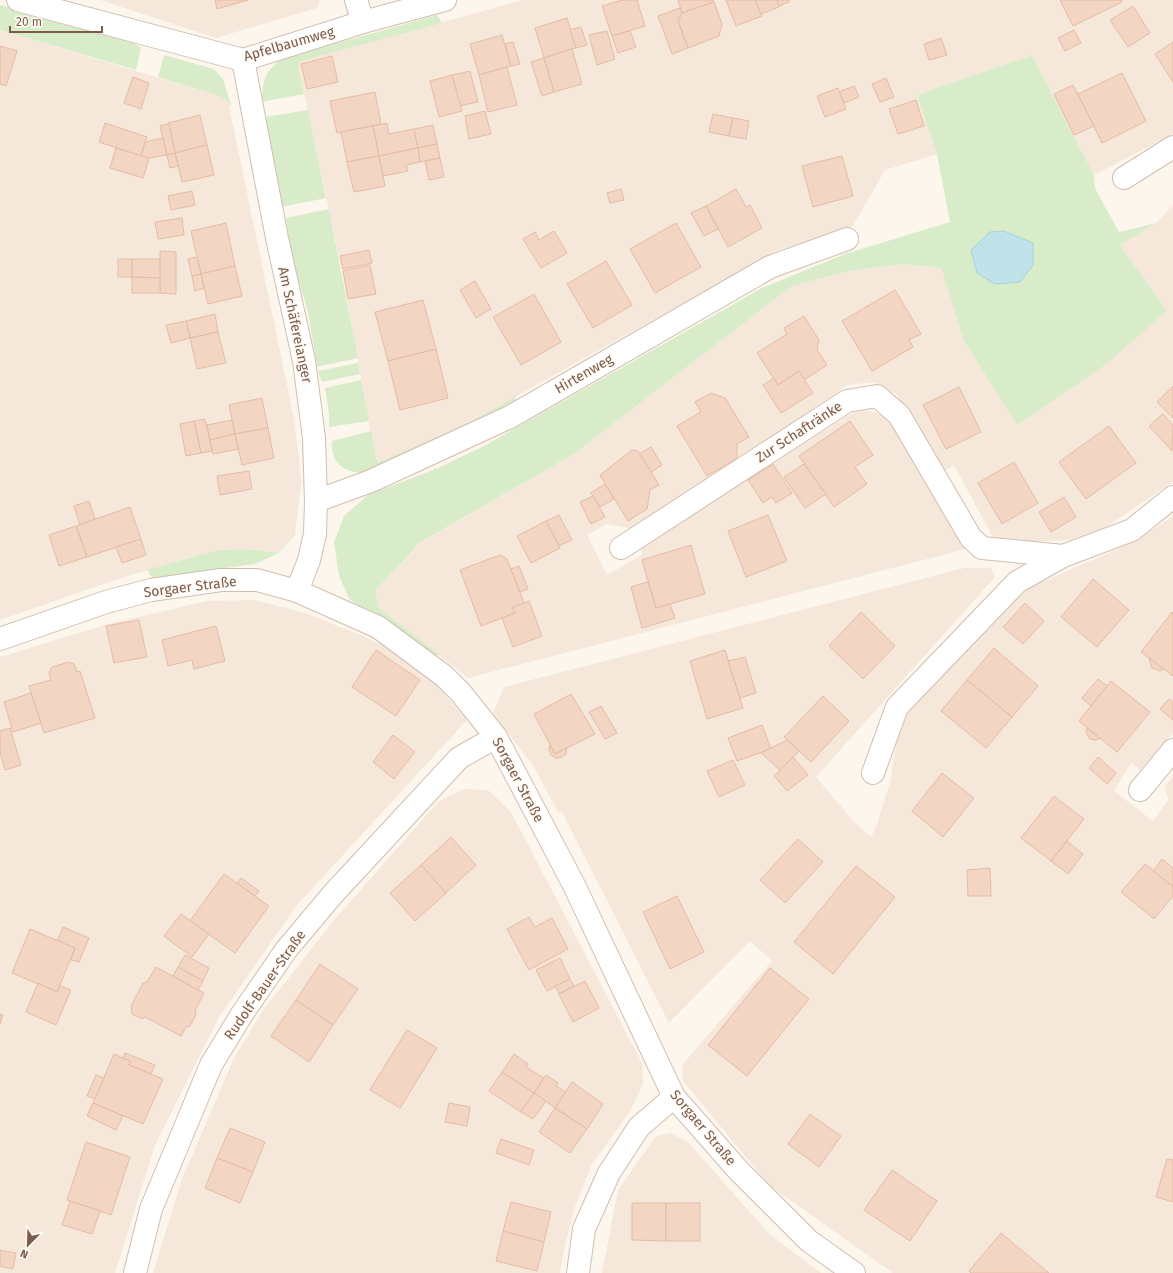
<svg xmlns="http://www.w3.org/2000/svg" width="1173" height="1273" font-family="'Fira Sans',sans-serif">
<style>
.residential{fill:#f5e8da}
.green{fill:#d8ecc9}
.water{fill:#bfe3e8;stroke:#a5d3da}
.building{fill:#f3d5c3;stroke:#e6bba3}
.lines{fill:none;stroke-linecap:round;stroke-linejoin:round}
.minor-casing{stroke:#d1beb0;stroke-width:24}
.minor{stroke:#fff;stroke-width:22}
.labels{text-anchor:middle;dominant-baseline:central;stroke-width:3;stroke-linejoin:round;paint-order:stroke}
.street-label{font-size:14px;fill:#7a5c4d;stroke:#fffaf3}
</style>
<rect width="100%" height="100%" fill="#fdf6ec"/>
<!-- residential -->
<g class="residential">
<path d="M100 0H320L317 8 216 38Z"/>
<path d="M523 0H1173V134L1094 175 1032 55 917 95 937 154 885 170 853 226 776 251 470 422 376 464 343 275 298 65 301 61Z"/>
<path d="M0 30 219 96 228 101 293 414 299 458 301 483 295 535 279 553 246 549 218 550 121 578 0 620Z"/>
<path d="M1173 205V482L1106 527 1069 540 996 543 954 465 943 472 896 394 874 382 848 385 633 529 607 524 587 535 607 575 642 555 640 547 849 415 863 410 874 412 888 418 966 549 468 678 379 608 375 591 422 542 574 454 792 286 849 271 904 264 941 268 964 341 1017 425 1104 366 1166 311 1120 245 1156 223Z"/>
<path d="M1173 516V733L1140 770 1131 763 1114 791 1153 821 1168 800 1165 786 1173 776V1273H893L769 1185 683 1081 682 1074 683 1064 772 961 750 941 669 1023 562 812H558L534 767 493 713 504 687 964 568H991L995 577 816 777 855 823 871 837 876 827 890 782 899 727 910 708 1014 597 1033 586 1134 542Z"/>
<path d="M255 600 305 613 363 636 390 649 432 680 467 720 297 905 219 1017 155 1145 115 1273H0V657L108 624 207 601Z"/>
<path d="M464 789 488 790 511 812 642 1063 643 1083 631 1110 592 1164 575 1207 564 1249 560 1273H153L182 1179 234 1058 264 1009 335 919 438 802Z"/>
<path d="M671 1133 689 1143 769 1234 821 1273H602L618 1190 656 1136Z"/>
</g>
<!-- green -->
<g class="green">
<path d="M0 5 130 41 141 48 136 70 0 30Z"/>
<path d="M437 15 442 23 301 61 298 66 304 94 261 102C264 79 263 74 281 59Z"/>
<path d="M164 55 214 69 223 79 231 105H229L228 101 219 96 158 77Z"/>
<path d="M1032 55 1094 175 1095 188 1119 232 1156 223 1120 245 1167 311 1104 366 1017 425 964 341 941 268 904 264 849 271 792 286 574 454 421 542 375 591 379 608 440 655H434L361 609 349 598 339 576 334 542 344 516 368 495 438 468 486 445 762 288 845 254 950 222 937 154 917 95Z"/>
<path d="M308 110 326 198 281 207 265 117Z"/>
<path d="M329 209 358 358 317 367 308 312 292 258 286 218Z"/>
<path d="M358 363 360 374 322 382 318 371Z"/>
<path d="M361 380 369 421 329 427V413L325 388Z"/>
<path d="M516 396 515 400 474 423 362 473C341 471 331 462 332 441L371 431 377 463 470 422Z"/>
<path d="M246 549 279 553 255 564 152 578 147 570 218 550Z"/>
</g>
<!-- water -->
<path class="water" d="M1004 231 1033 243V265L1020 282 995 284 977 273 971 250 990 232Z"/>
<!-- building -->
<g class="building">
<path d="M215 0H248L217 9Z"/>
<path d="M622 0H637L645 26 612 36 602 6Z"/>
<path d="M678 0H713L714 2 682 13Z"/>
<path d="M726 0H755L762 16 736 26Z"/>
<path d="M755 0H777L779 7 761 14Z"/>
<path d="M777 0H789V2L779 6Z"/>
<path d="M1060 0H1121L1122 2 1073 26Z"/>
<path d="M714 2 722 24 719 36 688 48 678 21 682 13Z"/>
<path d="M1133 6 1150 33 1128 47 1110 20Z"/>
<path d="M680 8 682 13 678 21 688 48 672 54 658 16Z"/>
<path d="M567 18 576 48 544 58 535 28Z"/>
<path d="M581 27 587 45 576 48 570 30Z"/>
<path d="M1074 30 1081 43 1065 51 1058 38Z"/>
<path d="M607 31 615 59 597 65 589 35Z"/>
<path d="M630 31 636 47 618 53 612 36Z"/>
<path d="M502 35 511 66 479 75 470 44Z"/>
<path d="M941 38 947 55 929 60 924 44Z"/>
<path d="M513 42 520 64 511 66 505 44Z"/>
<path d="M1173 42V82L1155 54Z"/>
<path d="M0 46 17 51 6 86 0 84Z"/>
<path d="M572 49 582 84 554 92 544 58Z"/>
<path d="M332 56 338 82 307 89 301 64Z"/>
<path d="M544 58 554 92 542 96 531 62Z"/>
<path d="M507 67 517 105 488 112 479 75Z"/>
<path d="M470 71 478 102 460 106 452 75Z"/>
<path d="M1122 73 1146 121 1102 143 1078 94Z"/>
<path d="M452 75 462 111 439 117 430 81Z"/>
<path d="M133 77 149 83 141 109 124 103Z"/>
<path d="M886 78 894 97 880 102 872 84Z"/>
<path d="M1073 85 1094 126 1074 135 1054 94Z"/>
<path d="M854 86 859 97 844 103 839 92Z"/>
<path d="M838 88 846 109 825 117 817 96Z"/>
<path d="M375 92 381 124 337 133 330 101Z"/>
<path d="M916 100 924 126 898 134 889 109Z"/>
<path d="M485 111 491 134 469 139 465 116Z"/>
<path d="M713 114 733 118 729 136 709 132Z"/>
<path d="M200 115 207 145 175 153 168 123Z"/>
<path d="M733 118 749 121 746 139 729 136Z"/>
<path d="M105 123 147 137 141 156 99 142Z"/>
<path d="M387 123 389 134 414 129 418 148 379 156 373 126Z"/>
<path d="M169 124 175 153 167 155 160 126Z"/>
<path d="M433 125 437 144 418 148 414 129Z"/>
<path d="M373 126 379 156 347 162 341 132Z"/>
<path d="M163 138 167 155 149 158 141 156 145 142Z"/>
<path d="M437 144 440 158 420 162 418 148Z"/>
<path d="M207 145 214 175 182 182 175 153Z"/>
<path d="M116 148 149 158 143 178 110 168Z"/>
<path d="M418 148 420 162 406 165 408 171 383 176 379 156Z"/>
<path d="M175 153 178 166 170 168 167 155Z"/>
<path d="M379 156 385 186 354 192 347 162Z"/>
<path d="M842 156 853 196 813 207 802 166Z"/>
<path d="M440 158 444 177 429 180 425 161Z"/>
<path d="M621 189 624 200 610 203 607 193Z"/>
<path d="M736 189 746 207 750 205 762 228 728 247 706 206Z"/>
<path d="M192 191 195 205 171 210 168 196Z"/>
<path d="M706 206 718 229 704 236 691 213Z"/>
<path d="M182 218 184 235 158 239 155 222Z"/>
<path d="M226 223 235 266 201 274 191 231Z"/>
<path d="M676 223 701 267 655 293 630 249Z"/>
<path d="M554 231 567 253 541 268 523 239 535 232 539 240Z"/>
<path d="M369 250 372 263 343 269 340 256Z"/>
<path d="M160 251 176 252V294L160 293Z"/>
<path d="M197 257 201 274 192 276 188 259Z"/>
<rect x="118" y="259" width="14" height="18"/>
<path d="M132 259H160V278L132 277Z"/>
<path d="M606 261 632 305 593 328 567 284Z"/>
<path d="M370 265 376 294 348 299 343 271Z"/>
<path d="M235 266 242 296 208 304 201 274Z"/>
<path d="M201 274 204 288 195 291 192 276Z"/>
<path d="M132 277 160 278V293H132Z"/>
<path d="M475 281 491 309 476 318 460 290Z"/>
<path d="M895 290 921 334 909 340 913 347 872 371 842 321Z"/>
<path d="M534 294 561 342 521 365 493 317Z"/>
<path d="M423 300 436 349 388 361 375 312Z"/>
<path d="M215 314 218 332 190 338 186 321Z"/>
<path d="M804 316 819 340 817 350 827 365 804 380 799 371 778 385 757 353 787 334 784 328Z"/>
<path d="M186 321 190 338 171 343 166 325Z"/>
<path d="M218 332 226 363 197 369 190 338Z"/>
<path d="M436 349 448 398 400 410 388 361Z"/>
<path d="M799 371 813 393 781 413 763 385 774 378 778 385Z"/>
<path d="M1173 386V418L1157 402Z"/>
<path d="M959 387 981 432 946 449 923 405Z"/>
<path d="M711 393 725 398 749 437 737 444V458L707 476 677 426 701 412 695 402Z"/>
<path d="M262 398 268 428 235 434 229 405Z"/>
<path d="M1163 414 1173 425 1172 451 1149 426Z"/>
<path d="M205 419 212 451 201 453 194 421Z"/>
<path d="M232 420 235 434 210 440 207 425Z"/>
<path d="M194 421 201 453 186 456 180 424Z"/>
<path d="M850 421 873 455 855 467 867 484 834 507 799 456Z"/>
<path d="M1109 426 1136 463 1086 499 1059 462Z"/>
<path d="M268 428 274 458 242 465 235 434Z"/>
<path d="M235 434 238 449 213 454 210 440Z"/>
<path d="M651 447 662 465 651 472 639 454Z"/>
<path d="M632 450 638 451 659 485 650 490 647 509 628 521 600 475Z"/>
<path d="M1014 462 1038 503 1002 524 978 483Z"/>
<path d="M773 464 792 493 776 503 772 497 763 503 748 480Z"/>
<path d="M804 464 826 494 805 508 784 477Z"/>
<path d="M249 471 252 489 220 495 217 476Z"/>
<path d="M605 484 614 499 600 507 591 493Z"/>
<path d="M593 496 605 517 591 524 580 502Z"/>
<path d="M1064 497 1076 517 1051 532 1039 512Z"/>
<path d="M89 501 95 519 80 525 74 506Z"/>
<path d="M130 507 141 539 87 557 76 526Z"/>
<path d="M559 515 572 540 559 546 546 521Z"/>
<path d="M768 515 787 561 746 577 728 531Z"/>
<path d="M546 521 560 548 531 563 517 536Z"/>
<path d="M76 526 87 557 59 566 49 535Z"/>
<path d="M141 539 146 555 122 563 116 547Z"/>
<path d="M691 545 705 594 656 608 642 560Z"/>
<path d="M500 555 507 559 524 603 512 608 515 613 481 626 460 570Z"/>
<path d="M519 566 528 589 520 592 511 569Z"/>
<path d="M1093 579 1129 610 1097 647 1061 617Z"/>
<path d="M648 582 656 608 670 604 675 618 642 628 631 587Z"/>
<path d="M529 601 542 636 513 647 502 618 515 613 512 608Z"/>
<path d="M1025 603 1044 621 1023 644 1003 627Z"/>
<path d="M861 612 895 646 863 679 829 646Z"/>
<path d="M1172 612 1173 613V676L1141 652Z"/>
<path d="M139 620 147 657 114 663 106 626Z"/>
<path d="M216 626 225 661 194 669 192 660 168 666 162 640Z"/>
<path d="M994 648 1038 686 1012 717 967 680Z"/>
<path d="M376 650 420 680 396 716 352 687Z"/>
<path d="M725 650 743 708 707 719 690 661Z"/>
<path d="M745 657 756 693 740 698 728 661Z"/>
<path d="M1149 658 1164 669 1160 671 1152 668Z"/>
<path d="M69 662 74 664 77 672 80 671 95 718 44 733 29 686 51 680 49 673 52 667Z"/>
<path d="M1098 679 1107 686 1091 706 1082 698Z"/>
<path d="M967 680 1012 717 986 748 941 711Z"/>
<path d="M1111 681 1150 712 1117 752 1079 721Z"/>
<path d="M31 693 41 723 13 732 4 702Z"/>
<path d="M571 694 595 734 555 754 534 714Z"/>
<path d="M823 696 849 721 811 762 784 737Z"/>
<path d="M1169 699 1173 702V720L1160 709Z"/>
<path d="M601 706 617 733 605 739 589 712Z"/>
<path d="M762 725 771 749 737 761 728 738Z"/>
<path d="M10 728 21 765 5 770 0 752V731Z"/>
<path d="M1087 728 1100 738 1095 740 1090 739 1086 732Z"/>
<path d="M393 735 415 752 394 779 373 762Z"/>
<path d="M787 740 799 751 781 771 761 753Z"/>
<path d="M550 745 555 754 567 748 566 754 562 757 556 758 551 755 549 750Z"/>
<path d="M793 757 808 775 787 791 774 776Z"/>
<path d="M1098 757 1116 773 1107 784 1089 768Z"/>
<path d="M733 760 745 785 719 797 707 771Z"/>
<path d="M942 773 974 798 943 837 912 811Z"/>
<path d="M1054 796 1084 819 1051 861 1021 838Z"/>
<path d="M451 837 476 865 446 893 421 865Z"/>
<path d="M798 839 823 862 785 903 760 880Z"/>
<path d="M1067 841 1083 854 1068 874 1051 861Z"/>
<path d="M1162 859 1173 868V887L1153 871Z"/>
<path d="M1145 864 1173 887V896L1154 919 1121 892Z"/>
<path d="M421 865 446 893 415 921 390 893Z"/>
<path d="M856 866 895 897 833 974 794 942Z"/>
<path d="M990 868 991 896H968L967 870Z"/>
<path d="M224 874 269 906 235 953 190 921Z"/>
<path d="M241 878 259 891 255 896 237 883Z"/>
<path d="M677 896 704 952 670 969 643 912Z"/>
<path d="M181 914 209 934 192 957 164 936Z"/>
<path d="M529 917 535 927 552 918 568 949 529 970 507 929Z"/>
<path d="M63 927 89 938 79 962 71 960 75 948 57 941Z"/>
<path d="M30 929 75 948 57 992 12 973Z"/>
<path d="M185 955 209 968 203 981 178 967Z"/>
<path d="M560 958 570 979 547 991 536 970Z"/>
<path d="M320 964 358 989 333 1025 296 1000Z"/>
<path d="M156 967 204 993 195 1011 196 1015 190 1026 186 1027 181 1036 145 1017 142 1019 132 1014 131 1006 143 983 147 982Z"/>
<path d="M178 967 203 981 198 990 173 976Z"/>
<path d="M770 968 809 999 747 1076 708 1045Z"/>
<path d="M570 979 574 986 559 994 555 986Z"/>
<path d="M585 981 599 1008 573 1022 559 994Z"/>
<path d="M38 983 57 992 60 986 71 990 56 1025 26 1012Z"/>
<path d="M296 1000 333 1025 309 1062 271 1036Z"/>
<path d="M0 1014 3 1015 0 1024Z"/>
<path d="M407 1030 437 1048 400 1108 370 1090Z"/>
<path d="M125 1053 155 1065 151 1074 129 1065 130 1061 123 1058Z"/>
<path d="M114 1054 130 1061 129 1065 163 1079 143 1124 93 1103Z"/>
<path d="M514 1054 528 1064 526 1067 544 1078 534 1093 502 1072Z"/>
<path d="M502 1072 534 1093 521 1112 489 1091Z"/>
<path d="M96 1075 104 1078 95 1099 87 1096Z"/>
<path d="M546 1075 558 1083 556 1086 566 1092 555 1108 534 1093Z"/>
<path d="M572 1082 603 1104 587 1129 555 1108Z"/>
<path d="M534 1093 546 1101 533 1119 521 1112Z"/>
<path d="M93 1103 123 1116 116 1130 87 1116Z"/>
<path d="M449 1103 470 1107 467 1126 445 1122Z"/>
<path d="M555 1108 587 1129 570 1153 539 1132Z"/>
<path d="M810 1114 841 1136 819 1167 788 1144Z"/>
<path d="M230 1128 265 1142 253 1172 217 1158Z"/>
<path d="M501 1139 534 1150 529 1165 496 1153Z"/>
<path d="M86 1142 130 1157 111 1215 67 1200Z"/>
<path d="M217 1158 253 1172 240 1203 205 1188Z"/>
<path d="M1167 1159 1173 1160V1202L1156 1197Z"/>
<path d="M892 1170 937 1201 910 1241 864 1210Z"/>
<path d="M70 1201 100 1211 92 1234 62 1225Z"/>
<path d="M511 1202 551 1212 544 1242 503 1231Z"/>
<path d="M632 1203H666V1241L632 1240Z"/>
<rect x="666" y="1203" width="34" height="38"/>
<path d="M503 1231 544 1242 537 1271 496 1261Z"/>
<path d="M1001 1233 1049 1273H971L969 1271Z"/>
<path d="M0 1250 16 1253 13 1269 0 1266Z"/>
</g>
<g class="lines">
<defs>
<g id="minor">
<path d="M18 0 243 60 363 22 445 0"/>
<path d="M356 0 363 22"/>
<path d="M243 60 277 238 304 361 314 438 316 501 315 534 309 560 297 591"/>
<path d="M1124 178 1173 147"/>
<path d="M316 501 371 481 510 417 770 267 847 239"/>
<path d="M621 548 847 401 877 396 899 415 971 538 982 548 1063 556"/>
<path d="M0 639 106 602 151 590 221 580H257L297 591 378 627 444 676 461 693 496 737 574 885 674 1097 738 1170 809 1241 854 1273"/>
<path d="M873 773 897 707 1017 582 1063 556 1132 530 1173 497"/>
<path d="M1140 790 1173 750"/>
<path d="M135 1273 151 1209 211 1065 242 1014 286 950 333 894 459 758 496 737"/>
<path d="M578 1273 584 1229 609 1173 639 1127 674 1097"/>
</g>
</defs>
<!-- minor casing -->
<use href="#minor" class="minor-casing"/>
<!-- minor -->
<use href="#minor" class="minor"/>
</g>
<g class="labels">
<!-- street labels -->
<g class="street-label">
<text transform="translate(289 44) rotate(-16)">Apfelbaumweg</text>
<text transform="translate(295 325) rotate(78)">Am Schäfereianger</text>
<text transform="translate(584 374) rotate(-30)">Hirtenweg</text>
<text transform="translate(799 432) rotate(-33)">Zur Schaftränke</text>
<text transform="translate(190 587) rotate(-7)">Sorgaer Straße</text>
<text transform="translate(518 780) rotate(62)">Sorgaer Straße</text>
<text transform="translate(265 985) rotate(-55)">Rudolf-Bauer-Straße</text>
<text transform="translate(703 1128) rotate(50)">Sorgaer Straße</text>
</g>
</g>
<!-- north arrow -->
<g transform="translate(28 1245) rotate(203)" stroke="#fffaf3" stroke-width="3" paint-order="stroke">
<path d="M0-3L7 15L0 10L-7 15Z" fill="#7a5c4d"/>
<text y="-6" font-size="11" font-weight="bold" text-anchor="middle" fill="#7a5c4d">N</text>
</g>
<!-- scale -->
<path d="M10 26v6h92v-6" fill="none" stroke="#7a5c4d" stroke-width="2"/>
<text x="16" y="26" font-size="12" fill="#7a5c4d" stroke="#fffaf3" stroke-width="3" paint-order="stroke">20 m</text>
</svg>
